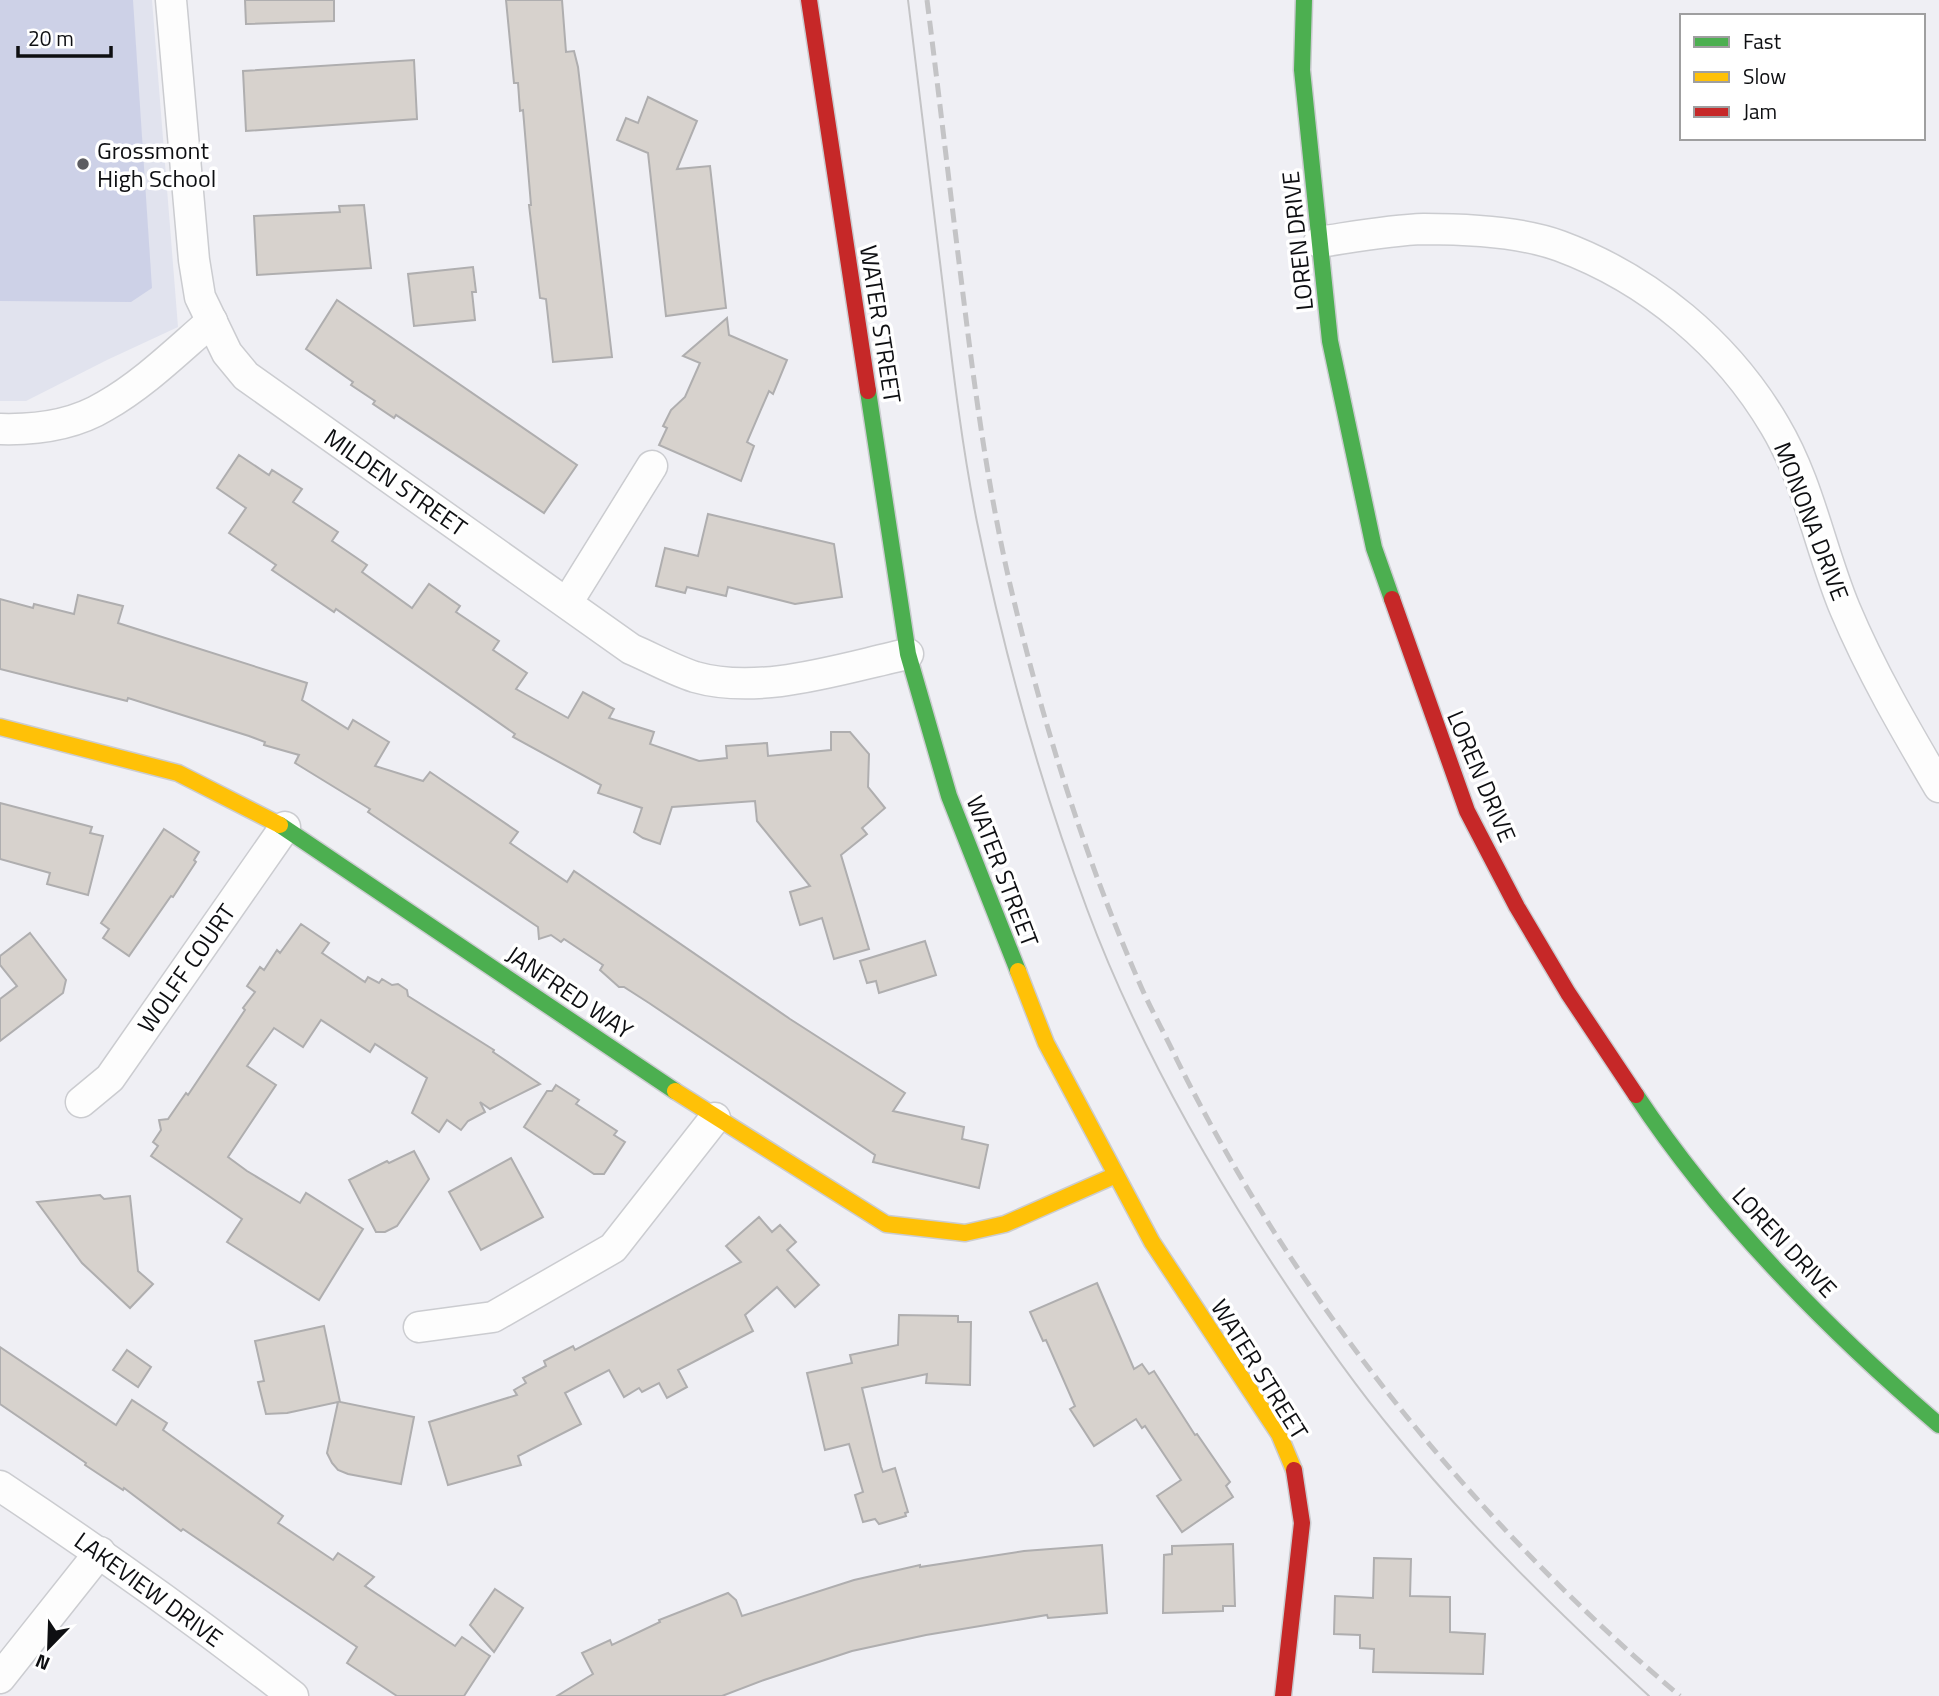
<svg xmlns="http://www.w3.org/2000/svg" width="1939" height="1696" font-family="'Titillium Web',sans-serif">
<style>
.built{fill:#e1e3ee}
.pitch{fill:#cdd1e7}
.building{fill:#d7d2cd;stroke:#afaeaf;stroke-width:2}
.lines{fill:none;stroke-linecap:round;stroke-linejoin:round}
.street-casing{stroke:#cbccd0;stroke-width:33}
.fast-casing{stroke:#cbccd0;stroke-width:19}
.slow-casing{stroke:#cbccd0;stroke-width:19}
.jam-casing{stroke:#cbccd0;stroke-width:19}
.street{stroke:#fdfdfd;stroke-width:30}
.fast{stroke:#4caf50;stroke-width:16}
.slow{stroke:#ffc107;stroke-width:16}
.jam{stroke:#c62828;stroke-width:16}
.tram{stroke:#c4c4c6;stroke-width:2}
.rail{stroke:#c4c4c6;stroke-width:5;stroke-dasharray:14 7;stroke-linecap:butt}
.poi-dot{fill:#5d5d61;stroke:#fff;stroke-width:2.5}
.labels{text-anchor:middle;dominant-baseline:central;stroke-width:7;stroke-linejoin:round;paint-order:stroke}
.poi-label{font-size:24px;fill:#0e0f12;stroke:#fff;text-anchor:start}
.street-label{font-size:24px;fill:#0e0f12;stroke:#fff}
</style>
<rect width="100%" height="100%" fill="#efeff4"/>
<!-- built -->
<path class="built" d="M0 0H152L178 327 107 360 26 401H0Z"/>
<!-- pitch -->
<path class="pitch" d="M0 0H133L152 288 131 302 0 301Z"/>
<!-- building -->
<g class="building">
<path d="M245 0H334V21L246 24Z"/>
<path d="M506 0H562L566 52 574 51 578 67 612 357 553 362 546 299 540 298 529 205H531L523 110 520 111 518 83H514Z"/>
<path d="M414 60 417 119 246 131 243 71Z"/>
<path d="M648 97 697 121 677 169 710 166 726 308 666 316 648 153 617 140 626 118 638 123Z"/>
<path d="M364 205 371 268 257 275 254 216 340 212 339 206Z"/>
<path d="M473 267 476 292H472L475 320 414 326 408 274Z"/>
<path d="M337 300 577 465 544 513 396 415 394 418 373 404 375 401 351 385 353 382 306 349Z"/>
<path d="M727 318 729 335 787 360 773 394 769 391 747 442 754 446 741 481 659 445 667 428 663 426 671 410 685 397 700 363 683 356Z"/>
<path d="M239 455 269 475 272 470 302 489 293 502 338 532 332 541 367 565 362 572 412 608 429 584 460 606 456 612 499 641 493 650 527 673 516 689 568 718 583 692 614 709 609 718 654 732 650 744 699 761 727 758 726 746 767 743 768 756 831 750V732H850L869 754 868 787 885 808 862 828 867 834 841 855 869 949 834 959 822 918 800 925 790 892 810 886 757 821 755 801 672 807 660 844 643 838 634 832 642 808 598 793 601 785 513 737 515 734 336 609 334 612 272 570 276 565 229 533 246 508 217 488Z"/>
<path d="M708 514 834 544 842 597 795 604 728 587 726 596 687 587 685 593 656 586 665 548 698 556Z"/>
<path d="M78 595 123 606 118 623 307 683 302 700 348 729 353 720 389 742 375 766 423 781 430 772 518 832 510 843 567 882 574 871 790 1019 905 1093 893 1111 964 1127 962 1139 988 1145 979 1188 873 1162 875 1155 649 1003 624 987H619L600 970 603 965 564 939 561 942 551 935 539 939 538 927 368 812 370 809 295 763 299 755 264 745 265 742 249 736 128 698 127 701 0 669V599L33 608 34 604 74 614Z"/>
<path d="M0 803 92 827 90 833 103 836 88 895 47 884 50 873 0 859Z"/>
<path d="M164 829 199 852 194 860 196 862 173 897 171 896 129 956 103 938 109 929 101 923Z"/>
<path d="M301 924 329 943 322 953 365 982 368 977 379 983 382 979 392 985 398 984 407 990 408 996 494 1050 493 1052 540 1084 490 1109 480 1102 485 1112 468 1121 461 1130 447 1120 439 1132 412 1113 427 1078 375 1044 370 1052 321 1020 303 1047 274 1028 247 1066 276 1085 228 1157 247 1171 300 1203 306 1193 363 1229 319 1300 227 1242 242 1219 151 1156 158 1146 153 1142 161 1130 159 1120 168 1119 186 1093 188 1095 245 1010 243 1008 255 992 247 986 260 967 264 970 277 950 280 953Z"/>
<path d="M30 933 66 980 63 993 0 1041V999L17 986 0 965V956Z"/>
<path d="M925 941 936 975 879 993 876 981 867 983 860 961Z"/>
<path d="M556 1085 579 1100 576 1104 617 1131 614 1135 625 1142 604 1174H594L524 1127 547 1091H552Z"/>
<path d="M414 1151 429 1179 397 1226 385 1232H376L349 1180 387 1161 389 1163Z"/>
<path d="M511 1158 543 1217 481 1250 449 1192Z"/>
<path d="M100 1195 104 1199 130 1196 138 1271 153 1284 130 1308 82 1263 37 1202Z"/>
<path d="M759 1217 772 1232 780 1225 796 1242 787 1250 819 1285 795 1307 777 1287 745 1315 753 1331 678 1370 687 1387 667 1398 659 1383 642 1392 639 1388 624 1397 609 1370 565 1393 581 1424 518 1456 521 1465 448 1485 429 1422 517 1395 514 1390 526 1383 523 1378 546 1366 544 1361 573 1346 575 1350 741 1262 726 1246Z"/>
<path d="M1097 1283 1134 1369 1142 1364 1149 1374 1154 1371 1195 1435 1197 1434 1230 1482 1226 1486 1233 1497 1182 1532 1157 1496 1181 1480 1145 1426 1142 1428 1136 1419 1094 1446 1070 1409 1075 1406 1046 1340 1043 1341 1030 1312Z"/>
<path d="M899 1315 958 1316V1322H971L970 1385 926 1383 927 1374 862 1388 881 1467 883 1472 895 1468 908 1512 905 1513 906 1516 879 1524 875 1519 863 1522 855 1495 863 1492 849 1444 825 1450 807 1373 852 1363 850 1355 898 1345Z"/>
<path d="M324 1326 340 1402 414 1417 401 1484 348 1474 338 1470 332 1463 327 1453 338 1402 287 1413 266 1414 258 1382 264 1381 255 1341Z"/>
<path d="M0 1347 116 1425 132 1400 167 1423 163 1430 283 1516 278 1523 333 1560 338 1553 374 1577 365 1586 455 1646 462 1637 490 1656 464 1696H397L347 1663 357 1647 183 1529 181 1531 124 1488 123 1490 85 1465 86 1463 0 1404Z"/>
<path d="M127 1350 151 1367 138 1387 113 1370Z"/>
<path d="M1233 1544 1235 1606H1223V1611L1163 1613 1164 1555 1172 1554V1546Z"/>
<path d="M1102 1545 1107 1613 1048 1618 1047 1615 926 1635 852 1651 764 1680 722 1696H557L593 1674 582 1653 610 1640 612 1645 660 1622 659 1620 728 1593 736 1600 742 1616 854 1580 920 1565V1567L1024 1551Z"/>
<path d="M1374 1558 1411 1559 1410 1596 1450 1597V1632L1485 1634 1483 1674 1373 1672 1374 1649 1360 1648V1635L1334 1634 1335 1596 1373 1598Z"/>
<path d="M495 1589 523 1608 494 1652 470 1625Z"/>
</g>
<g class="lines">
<defs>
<g id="street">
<path d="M171 0 194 260 200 297 227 353 246 376 631 649C652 658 673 670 695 677 761 696 842 668 908 654"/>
<path d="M1319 242C1353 237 1389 230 1424 229 1464 229 1522 232 1560 246 1649 279 1727 344 1775 426 1809 483 1820 549 1845 609 1871 671 1905 729 1939 787"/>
<path d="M0 429C35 430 74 425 105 406 144 384 178 350 212 321"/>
<path d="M567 603 652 466"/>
<path d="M81 1102 110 1078 285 827"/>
<path d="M419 1327 493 1317 613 1248 715 1118"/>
<path d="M0 1486C101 1553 198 1622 293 1696"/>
<path d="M0 1678 100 1552"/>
</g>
<g id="fast">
<path d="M1304 0 1302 70 1330 341 1374 548 1392 599"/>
<path d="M868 391 908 654 949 796 1018 971"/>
<path d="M280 825 675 1091"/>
<path d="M1636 1095C1718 1219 1826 1328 1939 1425"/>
</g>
<g id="slow">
<path d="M0 727 178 773 280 825"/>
<path d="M1018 971 1046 1043 1152 1242 1279 1434 1294 1470"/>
<path d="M675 1091 886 1224 965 1233 1005 1224 1116 1175"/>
</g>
<g id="jam">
<path d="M809 0 868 391"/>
<path d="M1392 599 1467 811 1517 907 1568 993 1636 1095"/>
<path d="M1283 1696 1302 1523 1294 1470"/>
</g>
</defs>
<!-- street casing -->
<use href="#street" class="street-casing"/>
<!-- fast casing -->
<use href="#fast" class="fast-casing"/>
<!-- slow casing -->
<use href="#slow" class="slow-casing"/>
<!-- jam casing -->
<use href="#jam" class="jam-casing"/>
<!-- street -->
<use href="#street" class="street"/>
<!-- fast -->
<use href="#fast" class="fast"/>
<!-- slow -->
<use href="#slow" class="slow"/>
<!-- jam -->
<use href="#jam" class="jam"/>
<!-- tram -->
<path class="tram" d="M908 0C920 98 932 196 944 295 953 370 962 447 977 522 1004 653 1040 783 1087 909 1130 1025 1191 1136 1257 1240 1300 1307 1345 1374 1396 1435 1473 1530 1560 1614 1649 1696"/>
<!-- rail -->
<path class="rail" d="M927 0C939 95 950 191 962 286 974 384 987 483 1009 580 1041 717 1083 853 1139 982 1150 1008 1165 1034 1177 1060 1298 1303 1473 1521 1680 1696"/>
</g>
<!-- markers -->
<circle class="poi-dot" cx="83" cy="164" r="7"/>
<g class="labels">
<!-- poi labels -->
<g class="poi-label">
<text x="97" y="150">Grossmont<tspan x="97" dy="28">High School</tspan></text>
</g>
<!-- street labels -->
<g class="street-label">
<text transform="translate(1297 241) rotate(-96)">LOREN DRIVE</text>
<text transform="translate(881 324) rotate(81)">WATER STREET</text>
<text transform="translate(396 482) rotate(35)">MILDEN STREET</text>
<text transform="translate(1812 521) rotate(69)">MONONA DRIVE</text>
<text transform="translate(1482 776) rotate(67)">LOREN DRIVE</text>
<text transform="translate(1003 871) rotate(69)">WATER STREET</text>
<text transform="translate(186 968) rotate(-55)">WOLFF COURT</text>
<text transform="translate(570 992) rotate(34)">JANFRED WAY</text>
<text transform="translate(1785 1242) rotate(47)">LOREN DRIVE</text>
<text transform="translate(1260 1369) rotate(58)">WATER STREET</text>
<text transform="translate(149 1589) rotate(36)">LAKEVIEW DRIVE</text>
</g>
</g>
<!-- legend -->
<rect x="1680" y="14" width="245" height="126" fill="#ffffff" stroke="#9f9fa0" stroke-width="2"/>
<rect x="1694" y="37" width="35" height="10" fill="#4caf50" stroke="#9f9fa0" stroke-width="2"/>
<text x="1743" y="49" font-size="21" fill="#0e0f12">Fast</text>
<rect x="1694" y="72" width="35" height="10" fill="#ffc107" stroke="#9f9fa0" stroke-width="2"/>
<text x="1743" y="84" font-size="21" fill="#0e0f12">Slow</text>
<rect x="1694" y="107" width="35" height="10" fill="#c62828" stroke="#9f9fa0" stroke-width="2"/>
<text x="1743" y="119" font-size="21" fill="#0e0f12">Jam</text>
<!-- north arrow -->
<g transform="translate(49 1647) rotate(203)" stroke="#ffffff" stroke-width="5" paint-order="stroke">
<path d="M0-5L12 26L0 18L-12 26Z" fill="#0e0f12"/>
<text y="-10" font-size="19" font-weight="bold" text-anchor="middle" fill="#0e0f12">N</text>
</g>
<!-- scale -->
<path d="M18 46v10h93v-10" fill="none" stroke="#0e0f12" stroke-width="3.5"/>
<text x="28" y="46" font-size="21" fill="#0e0f12" stroke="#ffffff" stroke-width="5" paint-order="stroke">20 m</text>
</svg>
